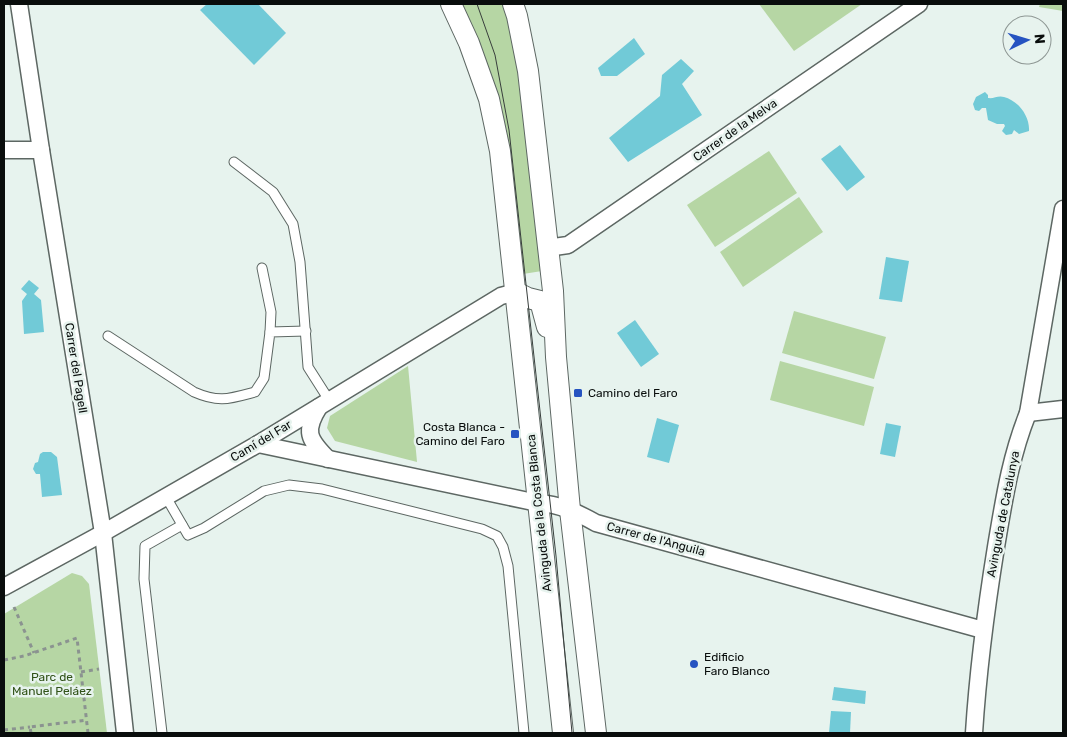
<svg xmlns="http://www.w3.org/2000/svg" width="1067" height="737" font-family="Rubik,sans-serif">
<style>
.green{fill:#b6d6a4}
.water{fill:#71cad7}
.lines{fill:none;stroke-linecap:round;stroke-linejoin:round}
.service-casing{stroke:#5d6763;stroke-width:11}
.minor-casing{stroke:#5d6763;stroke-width:19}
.tertiary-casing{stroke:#5d6763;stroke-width:22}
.path{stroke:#8b9390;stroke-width:3;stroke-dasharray:4 4;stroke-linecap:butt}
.service{stroke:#fff;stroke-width:9}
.minor{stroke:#fff;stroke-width:16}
.tertiary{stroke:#fff;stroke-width:20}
.tram{stroke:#383e3c;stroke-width:1}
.poi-dot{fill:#2653c1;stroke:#e7f3ee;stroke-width:2}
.labels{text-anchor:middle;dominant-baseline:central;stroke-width:5;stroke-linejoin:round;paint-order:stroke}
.street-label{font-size:12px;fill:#090d0c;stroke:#e7f3ee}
.poi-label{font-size:12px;fill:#090d0c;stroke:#e7f3ee;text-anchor:start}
.park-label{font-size:12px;fill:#305117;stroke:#e7f3ee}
</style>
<rect width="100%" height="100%" fill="#e7f3ee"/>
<!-- green -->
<g class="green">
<path d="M459 4H504L517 49 542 271 523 274 506 129 499 99Z"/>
<path d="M759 4H862L794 51Z"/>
<path d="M1040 4H1063V11L1039 7Z"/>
<path d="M769 151 797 193 715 247 687 205Z"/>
<path d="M799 197 823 232 743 287 720 252Z"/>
<path d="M794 311 886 337 874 379 782 353Z"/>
<path d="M780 361 874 387 864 426 770 400Z"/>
<path d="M408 366 417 462 335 441 327 428 330 416Z"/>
<path d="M72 573 82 576 89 584 107 733H4V614Z"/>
</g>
<!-- water -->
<g class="water">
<path d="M207 4H258L286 33 254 65 200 10Z"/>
<path d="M634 38 645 54 617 76H601L598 68Z"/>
<path d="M681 59 694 71 682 84 702 115 628 162 609 138 660 96 662 75Z"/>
<path d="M985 92 988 95V98C994 99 998 95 1004 97 1019 101 1030 117 1029 131L1019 134 1014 130 1012 134 1006 135 1002 131 1005 126 1004 124H997L988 120 986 108H982L979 111 975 110 973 104 976 97Z"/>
<path d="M840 145 865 177 847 191 821 159Z"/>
<path d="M886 257 909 261 902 302 879 299Z"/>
<path d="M29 280 39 288 34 294 41 300 44 332 24 334 22 301 27 294 21 289Z"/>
<path d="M635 320 659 354 641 367 617 333Z"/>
<path d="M657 418 679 425 669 463 647 457Z"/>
<path d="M886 423 901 426 895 457 880 454Z"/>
<path d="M43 452H51L57 457 62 495 42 497 40 474H36L33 469 35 463 38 462 40 454Z"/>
<path d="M834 687 866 691 865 704 832 700Z"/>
<path d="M831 711 851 712 850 733H829Z"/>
</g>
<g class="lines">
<defs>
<g id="service">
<path d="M234 162 273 192 293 224 300 262 308 367 329 400"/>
<path d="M262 268 271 312 270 332"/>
<path d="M108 336 194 392C219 403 229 399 255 392L264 378 270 332 306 331"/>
<path d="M166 497 188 535 204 528 264 491 289 485 322 489 482 529 497 536 503 547 508 566 524 733"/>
<path d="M162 733 144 579 145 546 182 525"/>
</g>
<g id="minor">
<path d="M19 4 41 150 103 533 125 733"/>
<path d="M4 150H41"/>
<path d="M547 248 568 245 919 4"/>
<path d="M319 407C304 431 308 439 328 459"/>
<path d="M1028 413 1063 409"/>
<path d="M258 444 538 503C560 504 578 513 596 523L983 630"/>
<path d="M4 587 103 533 258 444 501 296 516 292"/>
<path d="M974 733C978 670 986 609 996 547 1004 500 1010 458 1028 413L1063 209"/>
</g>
<g id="tertiary">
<path d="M451 4 469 43 489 99 500 151 563 733"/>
<path d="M513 4 517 16 528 71 553 291 556 357 570 510 596 733"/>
<path d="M516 292 528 298 540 301 547 327"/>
</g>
</defs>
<!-- service casing -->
<use href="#service" class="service-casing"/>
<!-- minor casing -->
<use href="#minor" class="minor-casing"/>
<!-- tertiary casing -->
<use href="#tertiary" class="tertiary-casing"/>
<!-- path -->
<g class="path">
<path d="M14 607 34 653"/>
<path d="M4 660 24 656 77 638 88 733"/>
<path d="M81 672 99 669"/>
<path d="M4 730 30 727"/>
<path d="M31 733 30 727 87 720"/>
</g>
<!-- service -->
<use href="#service" class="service"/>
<!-- minor -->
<use href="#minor" class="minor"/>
<!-- tertiary -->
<use href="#tertiary" class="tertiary"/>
<!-- tram -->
<path class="tram" d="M477 4 495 55 509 130 556 556 572 733"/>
</g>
<!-- markers -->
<g class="poi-dot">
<rect x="573" y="388" width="10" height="10" rx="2.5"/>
<rect x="510" y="429" width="10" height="10" rx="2.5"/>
<circle cx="694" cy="664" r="5"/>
</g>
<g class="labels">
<!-- street labels -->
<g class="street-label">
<text transform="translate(735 130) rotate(-35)">Carrer de la Melva</text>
<text transform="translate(76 368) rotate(81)">Carrer del Pagell</text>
<text transform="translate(261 441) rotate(-31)">Camí del Far</text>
<text transform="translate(539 513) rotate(-96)">Avinguda de la Costa Blanca</text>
<text transform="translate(1003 514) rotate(-79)">Avinguda de Catalunya</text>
<text transform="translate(656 539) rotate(15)">Carrer de l'Anguila</text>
</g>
<!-- poi labels -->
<g class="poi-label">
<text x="588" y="393">Camino del Faro</text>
<text x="505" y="427" text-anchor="end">Costa Blanca -<tspan x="505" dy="14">Camino del Faro</tspan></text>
<text x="704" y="657">Edificio<tspan x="704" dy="14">Faro Blanco</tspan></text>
</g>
<!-- park labels -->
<g class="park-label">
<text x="52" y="677">Parc de<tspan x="52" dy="14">Manuel Peláez</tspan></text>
</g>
</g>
<!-- border -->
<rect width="1067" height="737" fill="none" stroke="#090d0c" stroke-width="10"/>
<!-- north arrow -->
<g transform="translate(1027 40) rotate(85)"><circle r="24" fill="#e7f3ee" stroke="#8e9794"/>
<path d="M0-4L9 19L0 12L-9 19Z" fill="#2653c1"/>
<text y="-8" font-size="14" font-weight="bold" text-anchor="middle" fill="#090d0c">N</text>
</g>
</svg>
